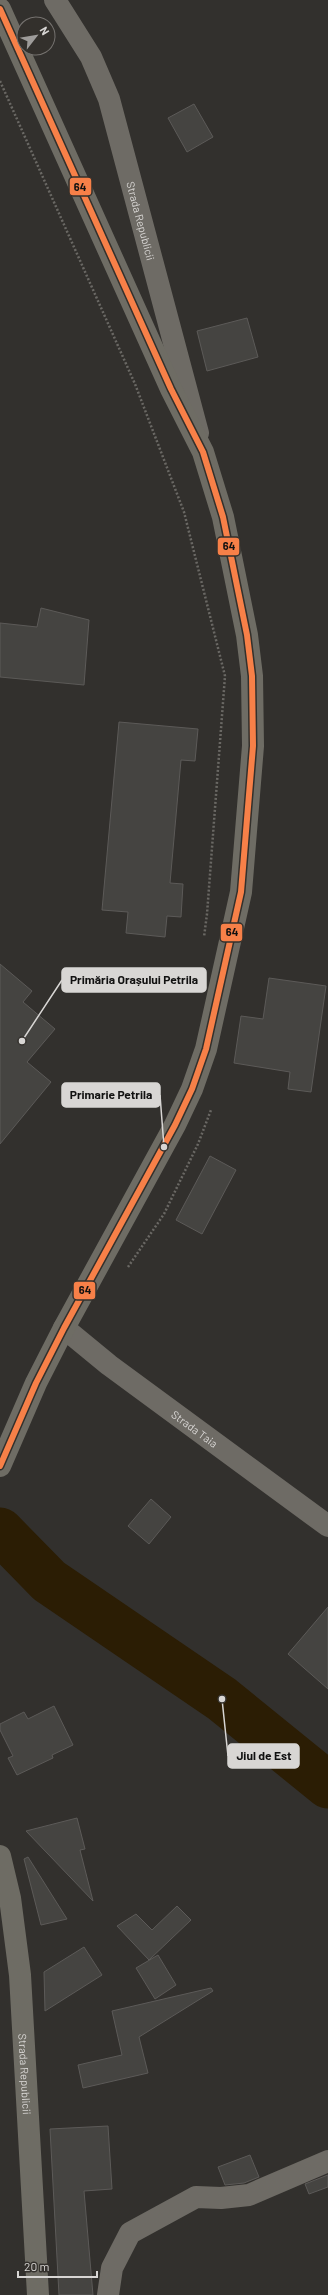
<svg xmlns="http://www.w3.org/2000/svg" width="328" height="2295" font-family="Barlow,sans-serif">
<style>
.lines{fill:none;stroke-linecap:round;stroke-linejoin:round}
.river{stroke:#2b1d04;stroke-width:47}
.building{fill:#454441;stroke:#5c5a58}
.path{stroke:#6a6864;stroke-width:2.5;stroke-dasharray:2 2;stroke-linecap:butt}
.minor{stroke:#6e6b65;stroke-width:22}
.major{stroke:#6e6c64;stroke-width:22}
.bus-1-casing{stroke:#33302c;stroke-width:9}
.bus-1{stroke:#f78048;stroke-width:6}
.labels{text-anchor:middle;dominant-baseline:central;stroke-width:3;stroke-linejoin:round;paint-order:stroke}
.street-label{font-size:11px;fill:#d8d6d4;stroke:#33302c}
.leader{fill:none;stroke:#d8d6d4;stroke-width:1.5}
.callout-dot{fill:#d8d6d4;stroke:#33302c;stroke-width:1.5}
.callout{fill:#d8d6d4;stroke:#d8d6d4;stroke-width:1.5}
.callout-label{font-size:12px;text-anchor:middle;font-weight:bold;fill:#111}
.line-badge{stroke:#33302c;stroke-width:1.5}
.pale-badge-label{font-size:11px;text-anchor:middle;font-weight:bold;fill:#111}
</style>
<rect width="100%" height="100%" fill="#32302d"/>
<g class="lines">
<!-- river -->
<path class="river" d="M0 1531 49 1581 222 1699 328 1785"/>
</g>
<!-- building -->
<g class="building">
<path d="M194 104 213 137 187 152 168 118Z"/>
<path d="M247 318 258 357 207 371 197 331Z"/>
<path d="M41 608 89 620 84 685 0 677V623L37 627Z"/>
<path d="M119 722 198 729 195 761 181 760 170 883 183 884 181 917 167 916 165 937 126 933 128 912 102 910Z"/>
<path d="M0 964 32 991 23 1002 55 1029 27 1062 51 1082 0 1144Z"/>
<path d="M269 978 326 986 311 1092 288 1089 290 1072 234 1063 241 1016 263 1019Z"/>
<path d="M210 1156 236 1170 202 1234 176 1220Z"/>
<path d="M151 1499 171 1517 149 1544 128 1526Z"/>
<path d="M328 1607V1689L288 1654Z"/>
<path d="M54 1706 73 1745 52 1755 53 1758 17 1775 8 1758 13 1756 0 1730V1724L24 1712 28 1719Z"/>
<path d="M77 1818 85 1849 80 1850 93 1901 26 1831Z"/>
<path d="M28 1857 67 1919 41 1925 24 1859Z"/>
<path d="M177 1906 191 1920 149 1960 117 1926 136 1914 152 1930Z"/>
<path d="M84 1947 102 1975 45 2011 44 1972Z"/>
<path d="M158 1955 176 1985 155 1999 136 1968Z"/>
<path d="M211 1988 213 1991 139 2037 148 2073 83 2088 78 2065 122 2055 112 2011Z"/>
<path d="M108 2126 112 2189 84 2191 93 2295H59L50 2129Z"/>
<path d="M250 2155 259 2177 244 2183 225 2185 218 2167Z"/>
<path d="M328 2175V2187L309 2194 305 2184Z"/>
</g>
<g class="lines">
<!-- path -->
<g class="path">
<path d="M0 81 135 384 184 512 225 676 207 914 204 937"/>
<path d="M128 1267 164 1214 198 1144 211 1110"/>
</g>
<!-- minor -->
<g class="minor">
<path id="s1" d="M55 0 91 57 109 99 198 433"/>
<path id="s2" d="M64 1328 109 1365 328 1526"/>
<path d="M108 2295 112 2268 130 2233 196 2197 221 2198 249 2195 328 2161"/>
</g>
<!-- major -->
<g class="major">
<path d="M0 9 171 389 203 452 223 517 247 635 252 676 253 746 241 892 206 1049 192 1089 175 1125 64 1328 36 1383 0 1466"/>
<path id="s3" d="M0 1856 10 1898 20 1975 38 2295"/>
</g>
<defs>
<path id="bus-1" d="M0 9 171 389 203 452 223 517 247 635 252 676 253 746 241 892 206 1049 192 1089 175 1125 64 1328 36 1383 0 1466"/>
</defs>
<!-- bus-1 casing -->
<use href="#bus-1" class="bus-1-casing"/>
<!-- bus-1 -->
<use href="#bus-1" class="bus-1"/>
</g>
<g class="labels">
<!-- street labels -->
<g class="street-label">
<text stroke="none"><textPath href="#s1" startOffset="239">Strada Republicii</textPath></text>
<text stroke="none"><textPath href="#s2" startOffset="165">Strada Taia</textPath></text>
<text stroke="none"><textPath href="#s3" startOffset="220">Strada Republicii</textPath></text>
</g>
</g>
<!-- callouts -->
<path class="leader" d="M22 1041L62 980M164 1147L160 1095M222 1699L228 1756"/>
<g class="callout-dot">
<circle cx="22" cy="1041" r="4"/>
<circle cx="164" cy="1147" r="4"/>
<circle cx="222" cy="1699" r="4"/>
</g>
<g class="callout">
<rect x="62" y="968" width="144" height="24" rx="4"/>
<rect x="62" y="1083" width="98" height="24" rx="4"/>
<rect x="228" y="1744" width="71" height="24" rx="4"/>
</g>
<g class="callout-label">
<text x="134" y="984">Primăria Orașului Petrila</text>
<text x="111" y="1099">Primarie Petrila</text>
<text x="264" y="1760">Jiul de Est</text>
</g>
<g class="line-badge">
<rect x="69" y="177" width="23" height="19" rx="4" fill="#f78048"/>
<rect x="217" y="537" width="23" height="19" rx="4" fill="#f78048"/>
<rect x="220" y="923" width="23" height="19" rx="4" fill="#f78048"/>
<rect x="73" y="1281" width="23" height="19" rx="4" fill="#f78048"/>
</g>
<g class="pale-badge-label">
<text x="80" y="191">64</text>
<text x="229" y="550">64</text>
<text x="232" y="936">64</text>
<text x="85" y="1294">64</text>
</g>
<!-- north arrow -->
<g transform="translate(36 36) rotate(59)"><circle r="19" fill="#33302c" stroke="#75726f"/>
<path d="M0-3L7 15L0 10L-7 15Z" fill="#9e9c9a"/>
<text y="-6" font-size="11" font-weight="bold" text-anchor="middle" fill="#d8d6d4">N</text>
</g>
<!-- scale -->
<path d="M18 2271v6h79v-6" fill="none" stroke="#d8d6d4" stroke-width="2"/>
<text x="24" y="2271" font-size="12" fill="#d8d6d4" stroke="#33302c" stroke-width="3" paint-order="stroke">20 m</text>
</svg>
